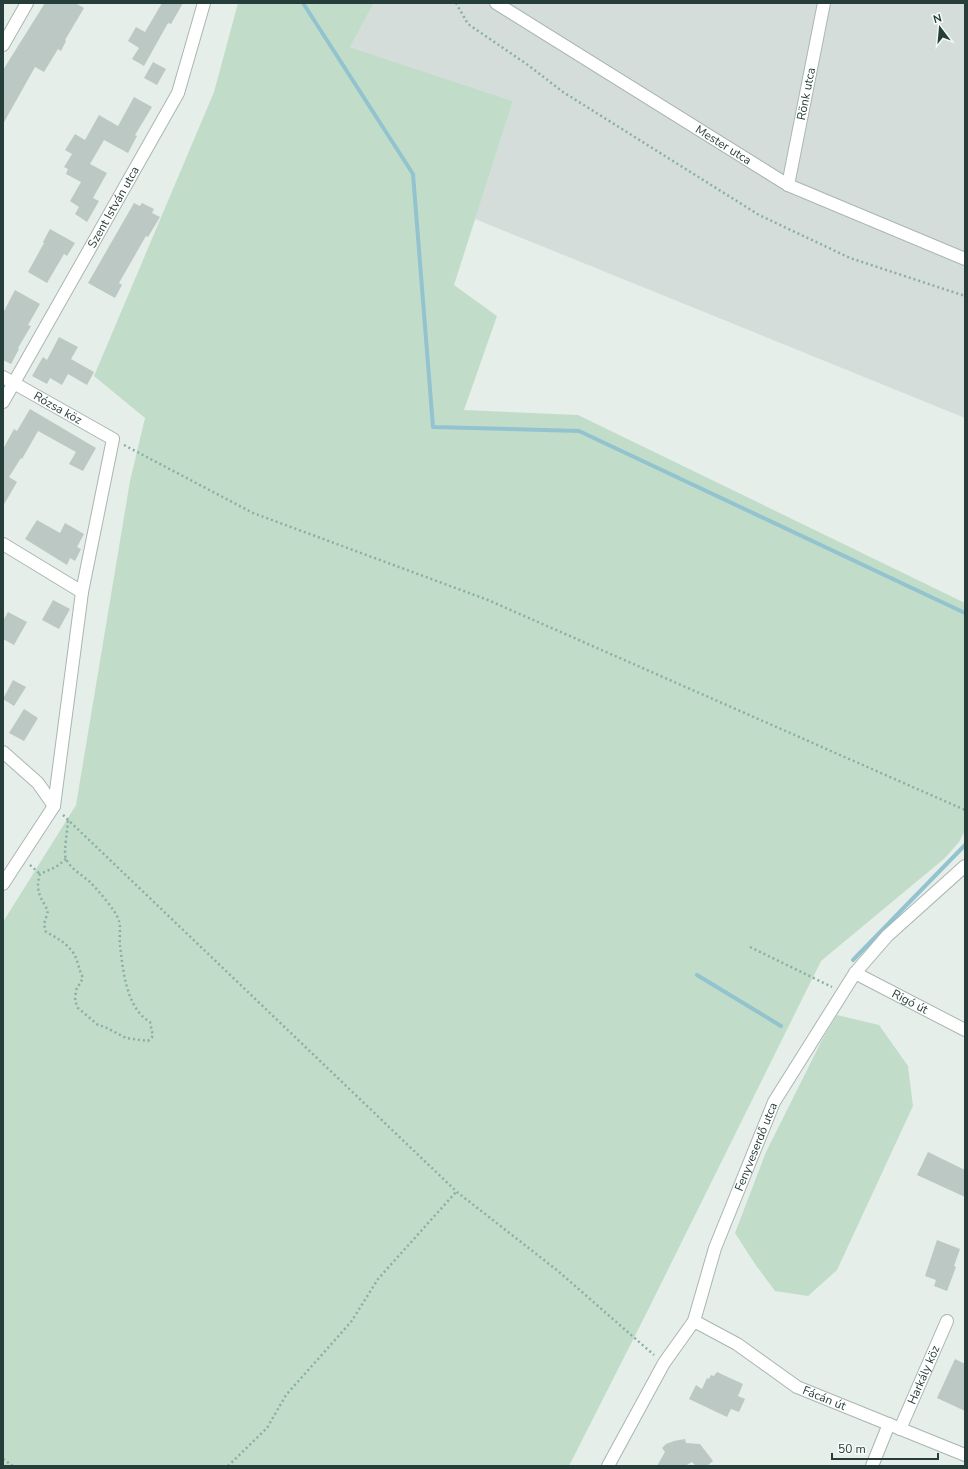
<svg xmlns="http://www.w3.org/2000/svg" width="968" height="1469" font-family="'Nunito Sans',sans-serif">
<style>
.built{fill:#d4ddd9}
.green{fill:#c1ddc9}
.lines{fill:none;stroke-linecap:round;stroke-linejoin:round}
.stream{stroke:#93c3ce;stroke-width:4}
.building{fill:#bbc8c3}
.minor-casing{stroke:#a9b6b1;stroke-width:14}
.path{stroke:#89afa4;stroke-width:2.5;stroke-dasharray:2 3;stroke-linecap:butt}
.minor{stroke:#fff;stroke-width:12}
.labels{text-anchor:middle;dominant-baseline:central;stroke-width:3;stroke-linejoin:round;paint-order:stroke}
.street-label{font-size:12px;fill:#263e39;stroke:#f6faf8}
</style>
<rect width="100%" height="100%" fill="#e6eeea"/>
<!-- built -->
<path class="built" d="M374 3H965V418L475 219 513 101 350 47Z"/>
<!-- green -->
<g class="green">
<path d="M238 3H374L350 47 513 101 454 285 497 316 464 410 578 415 965 603V831L959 842 945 858 821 961 646 1314 569 1466H3V922L76 805 130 481 145 418 94 376 214 92Z"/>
<path d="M837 1015 879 1025 908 1066 913 1106 837 1270 808 1296 775 1291 755 1264 735 1233 766 1152 823 1038Z"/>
</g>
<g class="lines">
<!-- stream -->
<g class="stream">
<path d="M303 3 413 174 433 427 579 431 965 613"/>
<path d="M853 960 965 845"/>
<path d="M697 975 781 1026"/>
</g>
</g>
<!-- building -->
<g class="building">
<path d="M45 3H75L84 8 65 40 66 41 61 51 58 49 44 72 35 67 3 124V70Z"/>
<path d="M162 3H183L171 24 168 23 144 66 132 59 139 48 128 41 136 27 145 32Z"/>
<path d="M153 62 166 69 157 85 144 78Z"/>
<path d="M134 97 152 107 135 135 137 136 128 153 104 140 90 164 107 173 93 198 99 201 87 222 75 214 79 207 70 201 81 182 66 174 68 169 64 167 72 154 65 150 75 134 85 140 99 115 118 126Z"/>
<path d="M134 203 140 206 142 203 154 209 152 213 160 217 148 237 146 236 119 283 122 285 115 298 88 283Z"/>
<path d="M50 229 75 243 67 256 64 254 47 283 28 272 44 243 43 242Z"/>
<path d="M15 290 40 304 28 325 31 326 18 348 19 349 11 364 3 360V313Z"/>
<path d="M59 337 78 347 71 359 94 372 87 385 68 374 62 385 50 378 47 384 32 376 43 357 47 360Z"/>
<path d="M30 409 96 448 83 471 69 464 76 452 38 431 22 459 21 458 9 477 17 482 3 506V449L14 429 17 431Z"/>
<path d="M37 520 60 533 65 523 84 534 77 547 81 549 75 561 70 558 67 565 25 539Z"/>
<path d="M53 600 70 609 59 629 42 620Z"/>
<path d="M8 612 27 622 14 645 3 639V621Z"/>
<path d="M13 680 26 687 14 706 3 699Z"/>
<path d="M24 709 38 718 24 741 9 733Z"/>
<path d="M928 1152 965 1170V1197L917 1175Z"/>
<path d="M937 1240 960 1249 954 1266 956 1267 947 1291 934 1286 936 1280 925 1276Z"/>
<path d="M955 1359 965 1364V1411L937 1398Z"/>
<path d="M717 1372 743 1384 738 1396 745 1399 739 1412 731 1409 727 1417 689 1399 696 1385 702 1389 707 1378 709 1379 711 1375 714 1376Z"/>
<path d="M685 1439 686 1443 700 1444 713 1461 707 1466H696L692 1462 685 1466H657L665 1452 662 1448 666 1444 674 1441Z"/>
</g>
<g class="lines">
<defs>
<g id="minor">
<path id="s1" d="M496 3 788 185 965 259"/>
<path d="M3 45 27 3"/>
<path id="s2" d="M788 185 824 3"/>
<path id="s3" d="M3 377 113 439 82 592 54 806 3 884"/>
<path id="s4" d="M3 402 178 93 204 3"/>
<path d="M3 544 82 592"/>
<path d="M3 752 38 783 54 806"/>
<path id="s5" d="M855 973 965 1030"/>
<path id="s6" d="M694 1321 737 1344 797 1387 965 1455"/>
<path id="s7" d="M900 1429 947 1321"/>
<path id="s8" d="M608 1466 664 1363 694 1321 715 1248 774 1102 855 973 887 936 965 866"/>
<path d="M872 1466 889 1424"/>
</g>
</defs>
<!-- minor casing -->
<use href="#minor" class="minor-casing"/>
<!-- path -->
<g class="path">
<path d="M456 3 468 24 528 65 563 92 759 215 850 258 965 296"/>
<path d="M124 445 253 513 488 600 965 810"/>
<path d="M63 815 457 1192 558 1271 654 1355"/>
<path d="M66 859 56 867 40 874C35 891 40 896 48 911L44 924 46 932C57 938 67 943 74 954 78 961 79 970 83 978L76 990 75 1001 78 1008 98 1025 105 1027 126 1038 148 1041 153 1036 150 1022C126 1008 123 970 120 945 119 937 121 928 119 921 117 912 97 889 90 882 82 875 71 869 66 859 63 852 68 829 68 819"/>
<path d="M30 865 40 874"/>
<path d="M750 947 832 987"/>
<path d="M3 1459 13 1466"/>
<path d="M228 1466 267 1428 286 1395 351 1322 378 1279 456 1192"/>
</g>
<!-- minor -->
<use href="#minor" class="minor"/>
</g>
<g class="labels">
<!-- street labels -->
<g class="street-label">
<text stroke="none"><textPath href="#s2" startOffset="93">Rönk utca</textPath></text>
<text stroke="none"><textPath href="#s1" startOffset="268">Mester utca</textPath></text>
<text stroke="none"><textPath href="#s4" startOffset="224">Szent István utca</textPath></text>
<text stroke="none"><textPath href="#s3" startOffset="63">Rózsa köz</textPath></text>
<text stroke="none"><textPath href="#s5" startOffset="62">Rigó út</textPath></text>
<text stroke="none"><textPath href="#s8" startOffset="354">Fenyveserdő utca</textPath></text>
<text stroke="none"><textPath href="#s7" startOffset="59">Harkály köz</textPath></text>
<text stroke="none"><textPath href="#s6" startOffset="152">Fácán út</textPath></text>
</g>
</g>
<!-- border -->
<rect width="968" height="1469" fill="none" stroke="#263e39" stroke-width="8"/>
<!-- north arrow -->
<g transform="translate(940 28) rotate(344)" stroke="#f6faf8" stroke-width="3" paint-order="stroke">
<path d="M0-3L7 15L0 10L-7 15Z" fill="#263e39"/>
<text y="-6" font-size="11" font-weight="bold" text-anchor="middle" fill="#263e39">N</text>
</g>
<!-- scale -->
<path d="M832 1453v6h106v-6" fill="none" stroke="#263e39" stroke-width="2"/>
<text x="838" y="1453" font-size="12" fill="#263e39" stroke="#f6faf8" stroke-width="3" paint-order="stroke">50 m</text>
</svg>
